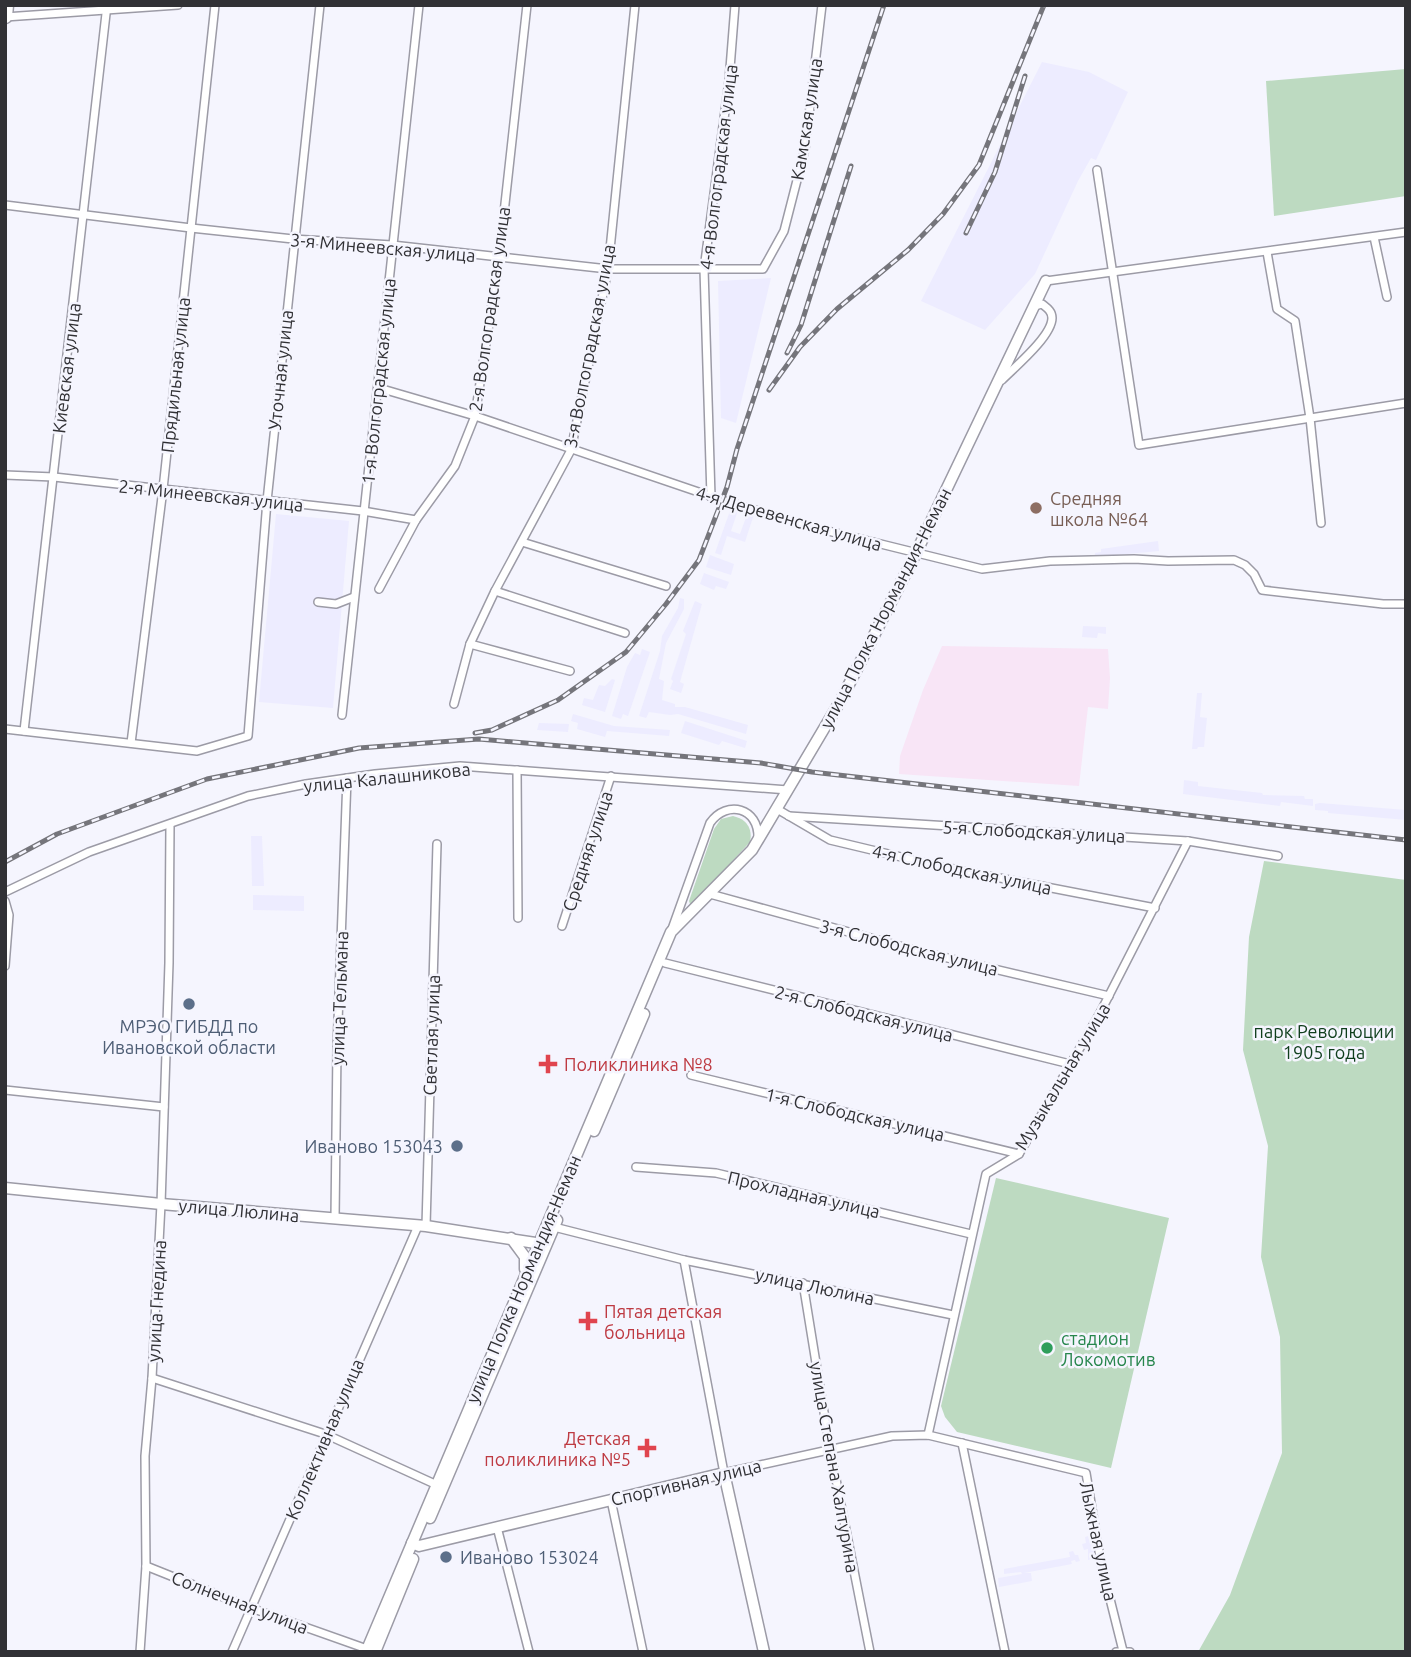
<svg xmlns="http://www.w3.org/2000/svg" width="1411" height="1657" font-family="Ubuntu,sans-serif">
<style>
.built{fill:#edecff}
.medical{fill:#f8e5f6}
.green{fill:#bddac1}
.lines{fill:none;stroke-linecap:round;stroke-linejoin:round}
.street-casing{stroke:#9c9ba6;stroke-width:10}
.secondary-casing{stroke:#9c9ba6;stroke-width:13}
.highway-casing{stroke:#9c9ba6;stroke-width:17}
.street{stroke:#fff;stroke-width:7}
.secondary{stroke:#fff;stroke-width:10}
.highway{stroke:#fff;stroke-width:14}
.rail-casing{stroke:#75757b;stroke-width:5}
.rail{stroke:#f5f5fe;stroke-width:2.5;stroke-dasharray:8;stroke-linecap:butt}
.education-dot{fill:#8d6e63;stroke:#f5f5fe;stroke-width:2.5}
.service-dot{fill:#5c6f8a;stroke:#f5f5fe;stroke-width:2.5}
.health-dot{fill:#e0444e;stroke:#f5f5fe;stroke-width:2.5}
.leisure-dot{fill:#2e9e5b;stroke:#f5f5fe;stroke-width:2.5}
.labels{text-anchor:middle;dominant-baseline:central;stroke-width:5;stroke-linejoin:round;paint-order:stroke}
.street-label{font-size:18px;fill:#313135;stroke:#f5f5fe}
.education-label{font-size:18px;fill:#785e54;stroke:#f5f5fe;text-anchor:start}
.service-label{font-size:18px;fill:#4e5e75;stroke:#f5f5fe}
.park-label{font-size:18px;fill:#0f3e1c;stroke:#f5f5fe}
.health-label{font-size:18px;fill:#be3a42;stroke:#f5f5fe;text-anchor:start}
.leisure-label{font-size:18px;fill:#27864d;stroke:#f5f5fe;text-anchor:start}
</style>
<rect width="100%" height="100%" fill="#f5f5fe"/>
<!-- built -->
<g class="built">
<path d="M1042 62 1089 72 1128 92 1096 160 1091 158 1078 181 1035 274 985 330 921 301Z"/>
<path d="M771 278 736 423 721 418 718 281Z"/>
<path d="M731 508 738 510 731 531 740 534 748 512 754 514 745 542 727 536 721 555 715 553Z"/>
<path d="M276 514 349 521 333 708 259 702Z"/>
<path d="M1158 541 1159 551 1095 557V553L1101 552V549Z"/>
<path d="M710 555 734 564 731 575 706 567Z"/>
<path d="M704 573 729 582 726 589 716 586 714 590 700 584Z"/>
<path d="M680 598 684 599V609L666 643 659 679 664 681 662 700 675 704V707H685L748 725 746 734 678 714 670 715 649 712 646 718 639 716 660 651 662 636 678 608Z"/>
<path d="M695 601 702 604 680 682 684 684 681 693 670 689 673 681 671 679 686 634 683 631Z"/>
<path d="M1083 626 1106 627V634L1098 633 1097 638 1082 637Z"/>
<path d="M642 649 650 652 628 716 623 714 621 719 612 716 627 667 635 653 640 655Z"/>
<path d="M612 679 615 680 605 712 582 705 584 698 593 700 599 685 605 686Z"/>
<path d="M1197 693H1202L1200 717 1207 718 1204 747H1198L1197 749H1192Z"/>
<path d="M573 714 614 726 670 730 669 736 607 731 605 737 577 729 578 723 571 721Z"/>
<path d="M685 721 747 741 745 748 722 741 719 745 681 733Z"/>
<path d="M539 723 569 724 568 732 537 730Z"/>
<path d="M1184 780 1198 782V786L1262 793 1263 795 1304 796 1305 799H1313V806L1281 802 1280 806 1183 794Z"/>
<path d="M1320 803 1406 810V820L1328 813V811L1315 810V804Z"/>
<path d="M251 836H262L264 886H252Z"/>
<path d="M253 895 304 896V911L253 910Z"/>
<path d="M1092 1535 1095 1558 1088 1560V1549L1084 1550 1082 1544 1086 1543 1085 1537Z"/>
<path d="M1073 1551 1075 1555H1078L1080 1561 1076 1562 1075 1560 1071 1561 1072 1564 1024 1573H1031L1032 1581 999 1587 998 1578 1022 1574 1021 1572 1004 1574V1569L1070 1557 1069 1552Z"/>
</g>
<!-- medical -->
<path class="medical" d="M942 646 1108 649 1110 678 1108 709 1088 707 1079 786 899 774 900 756 923 690Z"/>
<!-- green -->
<g class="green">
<path d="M1406 69V196L1274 216 1266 81Z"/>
<path d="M733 816C746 819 753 828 750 842L693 904H690L689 901 714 829 721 819Z"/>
<path d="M1264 861 1406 880V1652H1198L1230 1595 1282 1453 1280 1337 1261 1257 1268 1146 1243 1050 1249 937Z"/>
<path d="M996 1178 1169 1218 1111 1468 957 1432 945 1417 941 1406Z"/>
</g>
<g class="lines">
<defs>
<g id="street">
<path d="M5 17 178 5"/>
<path d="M1097 170 1139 445 1406 403"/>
<path d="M5 205 191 228 293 239 392 245 608 269H763L784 231 805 149 822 5"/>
<path d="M1374 237 1387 297"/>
<path d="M1267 252 1277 309 1295 321 1310 418 1321 523"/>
<path d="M1046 281 1406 232"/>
<path d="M1002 380C1015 367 1052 336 1052 318 1052 311 1047 308 1042 304L1034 306"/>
<path d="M379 388 475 416 722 500 808 526 982 569 1050 561 1134 559 1168 561 1234 560 1245 565 1254 574 1262 590 1383 604H1406"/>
<path d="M5 475 54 477 363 511 416 520"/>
<path d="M711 497 704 269 729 81 735 5"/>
<path d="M522 542 666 586"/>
<path d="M379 589 416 520 455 466 475 416 499 258 527 5"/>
<path d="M495 591 625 633"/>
<path d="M318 602 336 604 354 597"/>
<path d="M470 644 570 671"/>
<path d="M454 704 470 644 495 591 571 450 608 269 635 5"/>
<path d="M342 715 419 5"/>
<path d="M5 729 197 751 248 736 267 501 320 5"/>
<path d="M24 731 107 5"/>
<path d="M131 743 163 489 215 5"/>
<path d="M517 770 518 918"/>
<path d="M777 809 830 840 943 867 1155 908"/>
<path d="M789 816 1188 841 1278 856"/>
<path d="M5 892 89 852 248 796 306 784 375 774 460 766 788 790"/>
<path d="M710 894 918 951 1109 996"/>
<path d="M5 901 9 915 5 966"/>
<path d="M562 926 611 776"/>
<path d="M672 929 710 823C727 799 759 808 758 838"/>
<path d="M665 963 1070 1064"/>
<path d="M691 1075 1019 1154"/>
<path d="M5 1090 164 1107"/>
<path d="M636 1167 716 1173 971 1234"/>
<path d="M335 1218 337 1049 347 778"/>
<path d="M426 1226 437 844"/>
<path d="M554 1227 684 1260 953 1315"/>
<path d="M684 1260 724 1473 892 1436 928 1435 1086 1473 1101 1563 1123 1651"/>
<path d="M803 1283 830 1449 870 1652"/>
<path d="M152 1378 325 1434 437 1485"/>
<path d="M928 1435 986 1174 1019 1154 1100 1013 1188 841"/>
<path d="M962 1443 1005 1652"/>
<path d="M611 1500 643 1652"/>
<path d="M497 1527 529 1652"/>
<path d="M146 1566 251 1608 367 1649"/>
<path d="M140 1652 146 1566 145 1456 152 1378 161 1204 169 963 170 825"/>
<path d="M232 1652 418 1226"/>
<path d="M1116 1652H1130"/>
</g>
<g id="secondary">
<path d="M594 1131 644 1014"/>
<path d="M5 1188 161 1204 426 1226 542 1244"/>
<path d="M511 1238 525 1257V1269"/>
<path d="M430 1518 557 1220"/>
<path d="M412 1543 419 1546 724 1473 764 1652"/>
<path d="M366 1652 671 932 752 850 841 700 916 553 1046 281"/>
<path d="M375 1652 413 1559"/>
</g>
<path id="highway" d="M5 16 6 5"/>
</defs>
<!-- street casing -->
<use href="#street" class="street-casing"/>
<!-- secondary casing -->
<use href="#secondary" class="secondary-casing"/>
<!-- highway casing -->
<use href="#highway" class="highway-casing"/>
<!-- street -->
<use href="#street" class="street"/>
<!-- secondary -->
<use href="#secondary" class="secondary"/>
<!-- highway -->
<use href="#highway" class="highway"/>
<defs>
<g id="rail">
<path d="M966 233 995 172 1025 76"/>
<path d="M787 353 801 325 851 166"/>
<path d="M769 390 800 347 837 309 908 250 943 214 979 165 1044 5"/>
<path d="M475 733 492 730 558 700 626 652 666 604 699 560 727 487 737 449 884 5"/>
<path d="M5 862 57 834 207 779 359 748 479 739 761 763 812 772 1406 840"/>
</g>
</defs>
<!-- rail casing -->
<use href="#rail" class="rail-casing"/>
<!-- rail -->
<use href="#rail" class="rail"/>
</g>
<!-- markers -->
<circle class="education-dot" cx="1036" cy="508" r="7"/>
<g class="service-dot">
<circle cx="189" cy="1004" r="7"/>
<circle cx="457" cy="1146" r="7"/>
<circle cx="446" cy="1557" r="7"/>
</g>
<g class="health-dot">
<path d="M544.5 1053.5h7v7h7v7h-7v7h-7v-7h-7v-7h7z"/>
<path d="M584.5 1310.5h7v7h7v7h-7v7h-7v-7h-7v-7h7z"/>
<path d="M643.5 1437.5h7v7h7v7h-7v7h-7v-7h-7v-7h7z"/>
</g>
<circle class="leisure-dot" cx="1047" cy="1348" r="7"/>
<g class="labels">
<!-- street labels -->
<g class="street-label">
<text transform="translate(806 119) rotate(-81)">Камская улица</text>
<text transform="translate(718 167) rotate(-83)">4-я Волгоградская улица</text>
<text transform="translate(383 247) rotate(5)">3-я Минеевская улица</text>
<text transform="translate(489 309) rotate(-82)">2-я Волгоградская улица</text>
<text transform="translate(589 346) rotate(-79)">3-я Волгоградская улица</text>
<text transform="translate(66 368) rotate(-83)">Киевская улица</text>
<text transform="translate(280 370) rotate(-84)">Уточная улица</text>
<text transform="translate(175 375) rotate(-84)">Прядильная улица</text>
<text transform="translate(378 381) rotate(-84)">1-я Волгоградская улица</text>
<text transform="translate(211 495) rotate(6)">2-я Минеевская улица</text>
<text transform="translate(789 518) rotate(16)">4-я Деревенская улица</text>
<text transform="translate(885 608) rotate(-63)">улица Полка Нормандия-Неман</text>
<text transform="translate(387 777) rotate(-6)">улица Калашникова</text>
<text transform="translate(1034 831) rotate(3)">5-я Слободская улица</text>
<text transform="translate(587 851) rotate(-72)">Средняя улица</text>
<text transform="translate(962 869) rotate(12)">4-я Слободская улица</text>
<text transform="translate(909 947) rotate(14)">3-я Слободская улица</text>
<text transform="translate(339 998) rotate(-88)">улица Тельмана</text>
<text transform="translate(864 1013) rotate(14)">2-я Слободская улица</text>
<text transform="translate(431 1035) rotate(-88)">Светлая улица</text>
<text transform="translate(1062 1076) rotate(-59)">Музыкальная улица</text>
<text transform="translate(855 1114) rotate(13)">1-я Слободская улица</text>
<text transform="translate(804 1194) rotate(13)">Прохладная улица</text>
<text transform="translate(239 1210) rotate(5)">улица Люлина</text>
<text transform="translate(523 1279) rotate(-67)">улица Полка Нормандия-Неман</text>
<text transform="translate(815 1286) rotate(12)">улица Люлина</text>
<text transform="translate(156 1301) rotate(-87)">улица Гнедина</text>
<text transform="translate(324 1439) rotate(-67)">Коллективная улица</text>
<text transform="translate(835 1467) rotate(80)">улица Степана Халтурина</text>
<text transform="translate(686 1482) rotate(-13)">Спортивная улица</text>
<text transform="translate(1099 1541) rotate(78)">Лыжная улица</text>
<text transform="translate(240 1602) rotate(21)">Солнечная улица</text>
</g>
<!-- education labels -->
<g class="education-label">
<text x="1050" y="498">Средняя<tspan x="1050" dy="21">школа №64</tspan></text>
</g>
<!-- service labels -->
<g class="service-label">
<text x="189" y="1026">МРЭО ГИБДД по<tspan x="189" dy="21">Ивановской области</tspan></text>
<text x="443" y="1146" text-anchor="end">Иваново 153043</text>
<text x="460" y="1557" text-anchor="start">Иваново 153024</text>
</g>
<!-- park labels -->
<g class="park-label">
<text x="1324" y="1031">парк Революции<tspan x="1324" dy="21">1905 года</tspan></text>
</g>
<!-- health labels -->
<g class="health-label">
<text x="564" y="1064">Поликлиника №8</text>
<text x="604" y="1311">Пятая детская<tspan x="604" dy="21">больница</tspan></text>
<text x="631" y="1438" text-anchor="end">Детская<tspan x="631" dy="21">поликлиника №5</tspan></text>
</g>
<!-- leisure labels -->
<g class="leisure-label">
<text x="1061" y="1338">стадион<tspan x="1061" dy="21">Локомотив</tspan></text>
</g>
</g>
<!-- border -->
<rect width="1411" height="1657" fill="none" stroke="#313135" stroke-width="14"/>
</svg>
